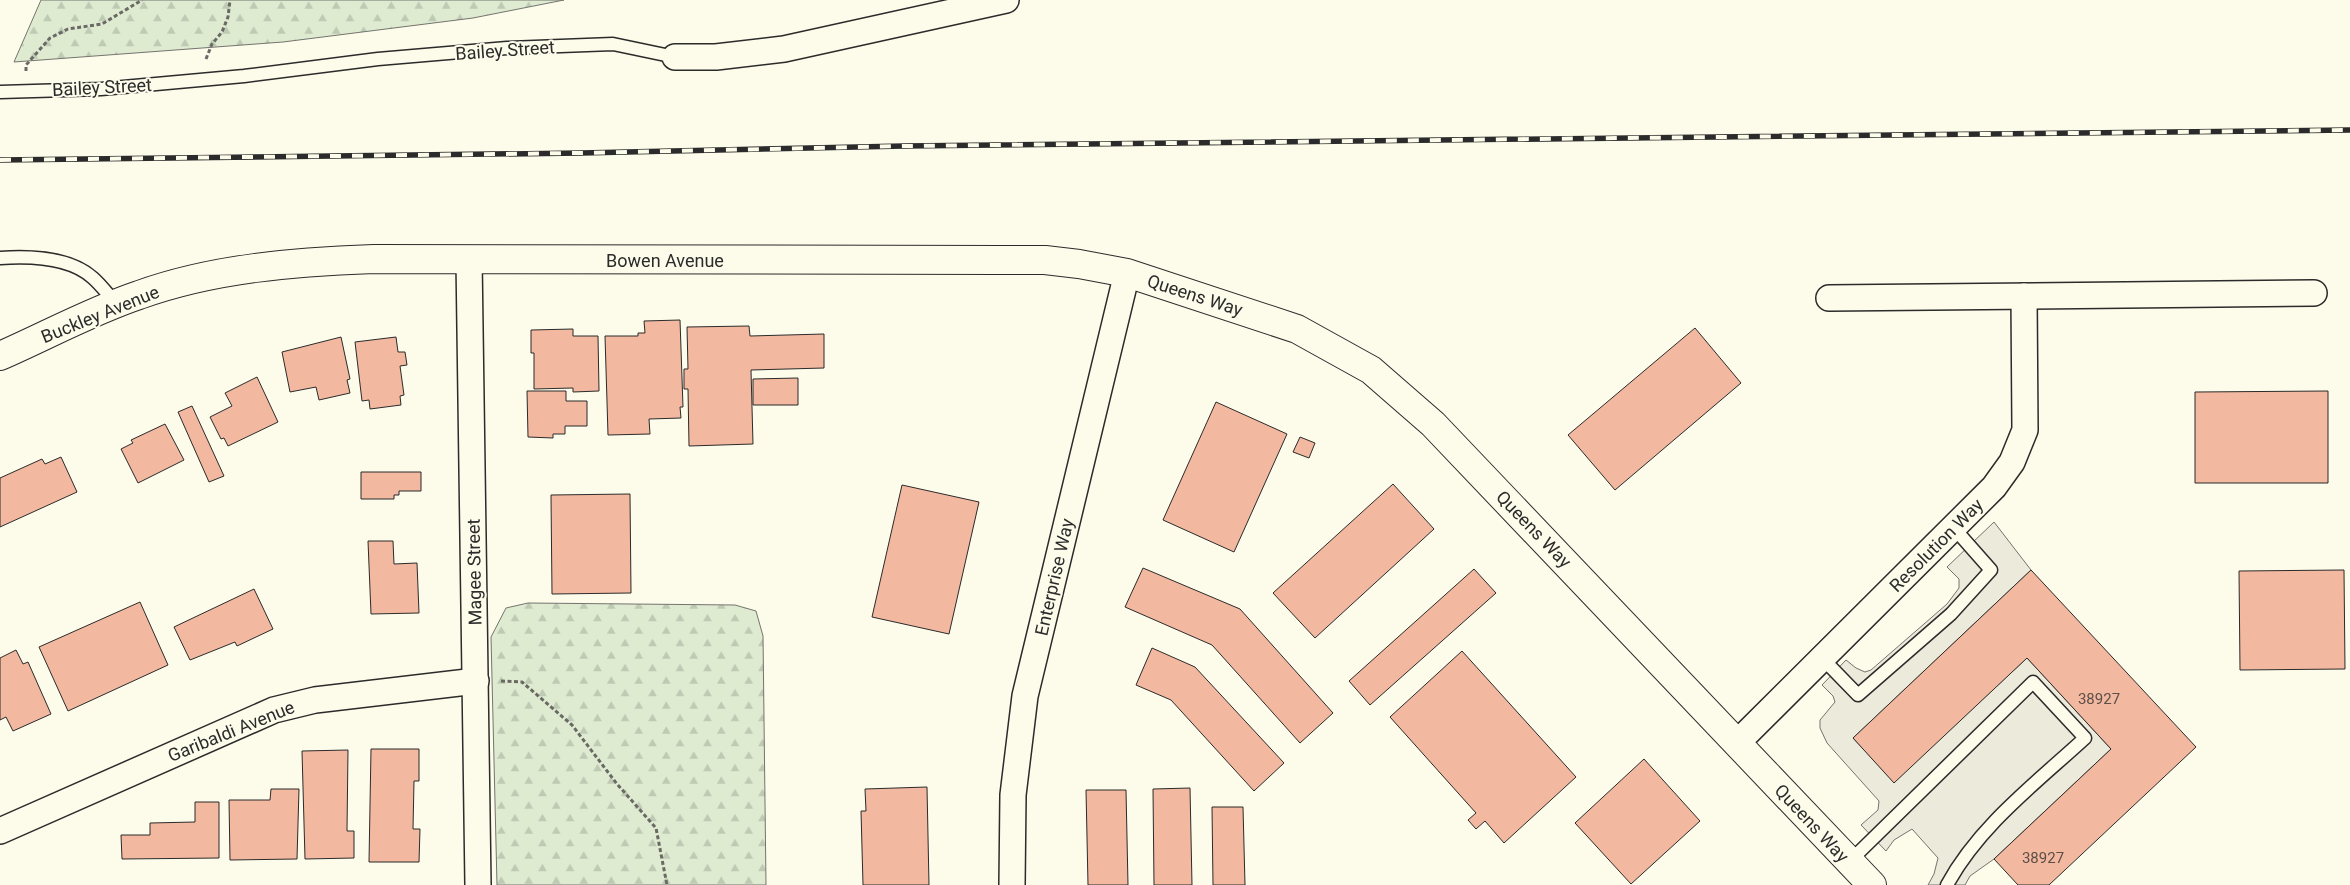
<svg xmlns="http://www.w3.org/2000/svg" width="2350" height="885" font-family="Roboto,sans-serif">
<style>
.forest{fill:url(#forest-firs);stroke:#74746e}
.parking{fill:#eceadb;stroke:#74746e}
.building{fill:#f2b8a0;stroke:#2b2b2b}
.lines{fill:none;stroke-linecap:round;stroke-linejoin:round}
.lane-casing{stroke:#2b2b2b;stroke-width:15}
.street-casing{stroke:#2b2b2b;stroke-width:28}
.secondary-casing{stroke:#2b2b2b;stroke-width:30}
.path{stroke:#6a6964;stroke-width:3;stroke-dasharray:4 2.5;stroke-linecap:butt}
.lane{stroke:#fdfbea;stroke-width:12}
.street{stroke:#fdfbea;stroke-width:25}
.secondary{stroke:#fdfbea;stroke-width:28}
.rail-casing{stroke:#2b2b2b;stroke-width:5.5}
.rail{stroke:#fdfbea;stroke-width:4;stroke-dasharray:11;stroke-linecap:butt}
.labels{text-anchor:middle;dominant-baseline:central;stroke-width:4;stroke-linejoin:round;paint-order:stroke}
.number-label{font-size:15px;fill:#5d4e48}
.street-label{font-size:18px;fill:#2b2b2b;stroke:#fdfbea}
</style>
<defs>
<pattern id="forest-firs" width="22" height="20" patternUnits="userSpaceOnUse" patternTransform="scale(1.25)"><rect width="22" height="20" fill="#deebd1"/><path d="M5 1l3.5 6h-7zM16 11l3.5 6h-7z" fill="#bfcab4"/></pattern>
</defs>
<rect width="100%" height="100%" fill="#fdfbea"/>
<!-- forest -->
<g class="forest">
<path d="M41 0H564L473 18 283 42 14 62Z"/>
<path d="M528 603 735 605 756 611 763 636 766 885H497L491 637 506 608Z"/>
</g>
<!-- parking -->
<path class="parking" d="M1994 522 2031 570 1853 738 1894 782 2027 658 2111 749 1994 859 1970 876 1965 885H1928L1934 874 1938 858 1912 829 1894 840 1886 851 1861 825 1878 810 1879 801 1827 743 1820 728V720L1835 702 1833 696 1822 685 1846 660 1856 668 1865 672 1871 670 1947 604 1959 588V579L1947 567Z"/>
<!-- building -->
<g class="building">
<path d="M680 320 683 407H680L681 418 649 419 650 434 608 435 605 336H638V333H645L644 321Z"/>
<path d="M749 326 750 336 824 334V368L751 370 753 444 689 446 688 389H684V369H688L687 327Z"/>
<path d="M1695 328 1741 383 1615 490 1568 435Z"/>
<path d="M573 329V336H598L599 391 573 392V388L534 389V353H531V330Z"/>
<path d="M341 337 350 379 347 380 350 393 319 400 316 387 290 392 282 352Z"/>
<path d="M396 337 398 352H405L407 365 400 366 404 395 400 396 401 405 370 409 369 400 362 401 355 342Z"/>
<path d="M257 377 278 422 228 446 224 438 221 439 210 417 232 406 225 393Z"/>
<path d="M798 378V405H753V379Z"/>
<path d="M527 391H566V401H587V426H565V434H553V438L528 437Z"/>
<path d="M2328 391V483H2195V392Z"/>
<path d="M1216 402 1287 434 1234 552 1163 520Z"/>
<path d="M192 406 224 476 209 482 178 412Z"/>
<path d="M165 424 184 460 138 483 121 449 133 443 131 440Z"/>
<path d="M1300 437 1315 443 1309 458 1293 452Z"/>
<path d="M61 457 77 492 0 527V478L42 459 45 464Z"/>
<path d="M361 472H421V491H399V495H394V499H361Z"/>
<path d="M1393 484 1434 529 1315 638 1273 593Z"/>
<path d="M902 485 979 502 949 634 872 617Z"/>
<path d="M630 494 631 593 552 594 551 495Z"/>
<path d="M368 541H393L394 564 417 563 419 613 371 614Z"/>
<path d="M1143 568 1240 609 1333 713 1300 743 1212 645 1125 607Z"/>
<path d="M1474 569 1496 593 1370 705 1349 681Z"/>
<path d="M2031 570 2196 747 2049 885H2018L1994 859 2111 749 2027 658 1894 783 1853 738Z"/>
<path d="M2344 570 2345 669 2240 670 2239 571Z"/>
<path d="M254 589 273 629 237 646 235 642 190 660 174 627Z"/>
<path d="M140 602 168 665 68 711 39 647Z"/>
<path d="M1152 648 1195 667 1284 763 1254 791 1171 700 1136 685Z"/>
<path d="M16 650 23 664 28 662 51 714 13 731 6 717 0 720V658Z"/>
<path d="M1462 651 1576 777 1504 843 1485 821 1476 829 1468 820 1476 813 1390 717Z"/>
<path d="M371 749H419V781H414L413 829H420L419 862H369Z"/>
<path d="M348 750 347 831H354V858L305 859 302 751Z"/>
<path d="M1644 759 1700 821 1631 884 1575 823Z"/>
<path d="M927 787 929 885H863L861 811H866L865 789Z"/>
<path d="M1190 788 1192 885H1154L1153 789Z"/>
<path d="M271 789H299L297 859 230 860 229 800H270Z"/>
<path d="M1086 790H1126L1128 885H1088Z"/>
<path d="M195 802H219V858L122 859 121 835H150V823L195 822Z"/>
<path d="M1212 807H1243L1245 885H1213Z"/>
</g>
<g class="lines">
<defs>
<g id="lane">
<path d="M0 92 101 89 244 76 378 59 507 48 613 44 675 57"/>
<path d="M0 258C29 256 70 257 93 278 102 286 109 296 117 304"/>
<path d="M1822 658 1858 695 1951 614 1991 570 1953 527"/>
<path d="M1849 862 2033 682 2085 738C2036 783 1979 826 1947 885"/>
</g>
<g id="street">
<path d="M675 57H716L784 49 1006 0"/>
<path d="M469 259 478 885"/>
<path d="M1829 298 2314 293"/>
<path d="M1737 743 1994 487 2012 462 2025 430 2024 296"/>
<path d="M0 831 274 710 315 700 476 681"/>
<path d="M1012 885 1013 795 1025 696 1127 273"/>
</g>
<path id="secondary" d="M0 356C46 336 91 311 139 295 214 268 295 262 374 259L1002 260H1045L1079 264 1127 273 1297 329 1371 370 1433 424 1872 885"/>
</defs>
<!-- lane casing -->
<use href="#lane" class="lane-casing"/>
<!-- street casing -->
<use href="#street" class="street-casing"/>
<!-- secondary casing -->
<use href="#secondary" class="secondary-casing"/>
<!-- path -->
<g class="path">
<path d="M206 59 212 44 222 32 228 17 230 0"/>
<path d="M26 71V65L50 38 68 29 102 24 142 0"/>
<path d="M501 681 522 682 572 725 617 784 656 828 667 885"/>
</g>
<!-- lane -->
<use href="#lane" class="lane"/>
<!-- street -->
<use href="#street" class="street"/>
<!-- secondary -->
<use href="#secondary" class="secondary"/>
<defs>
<path id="rail" d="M0 160 581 153 904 146 2350 130"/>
</defs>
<!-- rail casing -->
<use href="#rail" class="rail-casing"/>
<!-- rail -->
<use href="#rail" class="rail"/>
</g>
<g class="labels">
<!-- number labels -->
<g class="number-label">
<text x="2099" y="699">38927</text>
<text x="2043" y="858">38927</text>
</g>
<!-- street labels -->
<g class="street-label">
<text transform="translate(505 50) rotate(-4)">Bailey Street</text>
<text transform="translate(102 87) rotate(-3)">Bailey Street</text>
<text x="665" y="260">Bowen Avenue</text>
<text transform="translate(1195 295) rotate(18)">Queens Way</text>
<text transform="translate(100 314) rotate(-22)">Buckley Avenue</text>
<text transform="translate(1534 529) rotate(46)">Queens Way</text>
<text transform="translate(1936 545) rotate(-45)">Resolution Way</text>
<text transform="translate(474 572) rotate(-91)">Magee Street</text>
<text transform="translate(1054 577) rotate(-77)">Enterprise Way</text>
<text transform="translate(231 731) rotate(-22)">Garibaldi Avenue</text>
<text transform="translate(1812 823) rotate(47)">Queens Way</text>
</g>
</g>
</svg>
